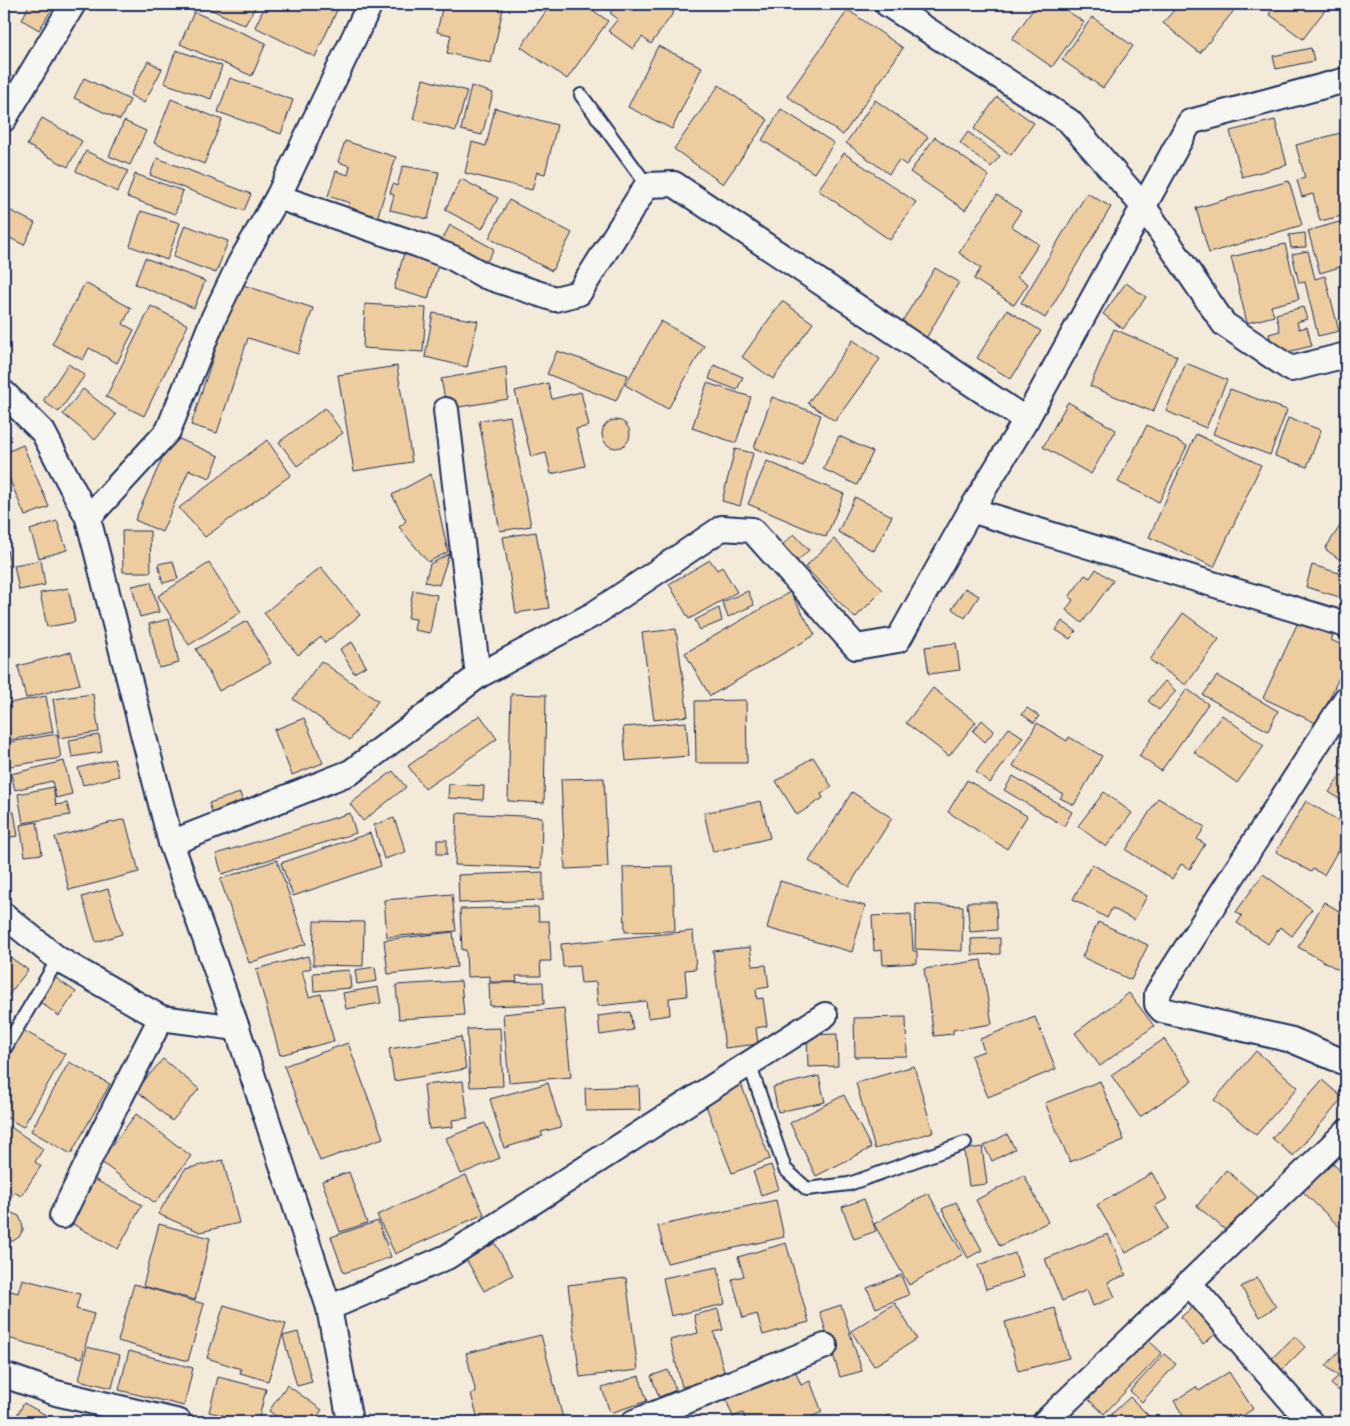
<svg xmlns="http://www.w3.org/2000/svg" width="1350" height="1426" font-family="'Playpen Sans',sans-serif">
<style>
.building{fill:#edcd9f;stroke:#1b2f5e}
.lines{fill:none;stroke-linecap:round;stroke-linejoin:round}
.service-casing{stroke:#1b2f5e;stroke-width:16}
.minor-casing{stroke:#1b2f5e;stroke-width:28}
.service{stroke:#f6f6f2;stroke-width:12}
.minor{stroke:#f6f6f2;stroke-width:24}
</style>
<rect width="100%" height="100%" fill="#f3ead9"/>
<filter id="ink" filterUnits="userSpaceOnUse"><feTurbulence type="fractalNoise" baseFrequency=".02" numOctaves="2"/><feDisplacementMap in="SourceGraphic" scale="10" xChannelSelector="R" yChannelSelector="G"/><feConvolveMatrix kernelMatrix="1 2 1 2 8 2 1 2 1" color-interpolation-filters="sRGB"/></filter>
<g filter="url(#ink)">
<!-- building -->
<g class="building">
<path d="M25 4H55L39 30 22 20 29 5Z"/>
<path d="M205 4H257L245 25 203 6Z"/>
<path d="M266 4H340L315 57 255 27Z"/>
<path d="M443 4H504L491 63 447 53 451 35 437 32Z"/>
<path d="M551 4H584L608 21 567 79 521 47Z"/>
<path d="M617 4H664L674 12 651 44 642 37 633 49 608 31 618 19 610 13Z"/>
<path d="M1037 4H1057L1084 22 1052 67 1012 39Z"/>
<path d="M1179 4H1239L1200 53 1163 23Z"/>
<path d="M1277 4H1325L1328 6 1303 39 1269 14Z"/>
<path d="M848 10 903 48 843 135 787 96Z"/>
<path d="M194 12 266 43 252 76 180 44Z"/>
<path d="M1092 17 1133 46 1103 88 1062 60Z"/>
<path d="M658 46 702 67 672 129 628 107Z"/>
<path d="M1311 48 1314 61 1276 69 1273 56Z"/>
<path d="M176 50 222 66 211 99 164 83Z"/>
<path d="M148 61 162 69 144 103 130 95Z"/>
<path d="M84 78 130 100 120 120 74 98Z"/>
<path d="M230 78 293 100 281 134 218 112Z"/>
<path d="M423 79 467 91 456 131 413 119Z"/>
<path d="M719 85 768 120 723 184 674 149Z"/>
<path d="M471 86 493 93 482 135 461 130Z"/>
<path d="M997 97 1034 123 1011 155 974 129Z"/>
<path d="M171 99 222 120 204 164 154 143Z"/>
<path d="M875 100 928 137 906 165 899 160 889 174 846 143Z"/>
<path d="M495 108 557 125 545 174 537 172 532 190 465 173 472 142 486 146Z"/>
<path d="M781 109 834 143 814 173 762 140Z"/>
<path d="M42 118 82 141 68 167 27 145Z"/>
<path d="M1275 120 1287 165 1242 177 1230 131Z"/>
<path d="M124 121 146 131 130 165 109 156Z"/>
<path d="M968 132 1000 156 991 167 960 143Z"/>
<path d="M1344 132 1346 141V215L1320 221 1313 194 1302 197 1297 180 1305 178 1296 145Z"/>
<path d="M935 137 989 176 965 210 910 172Z"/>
<path d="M345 141 396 157 374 228 345 218 350 203 328 196 336 171 348 175 350 166 338 162Z"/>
<path d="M86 151 128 171 117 192 76 171Z"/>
<path d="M844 153 916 202 890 240 818 190Z"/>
<path d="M157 158 251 194 244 211 150 175Z"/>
<path d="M403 166 439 172 428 219 390 210 394 195 390 193 393 184 397 186Z"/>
<path d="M135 174 183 191 175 214 127 197Z"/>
<path d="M461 179 498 198 482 229 445 210Z"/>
<path d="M1289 181 1302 225 1209 253 1196 208Z"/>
<path d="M1087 193 1111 207 1045 318 1021 303Z"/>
<path d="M997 195 1021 211 1011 226 1039 244 1017 277 1028 284 1014 305 974 279 981 268 959 253Z"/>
<path d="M509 200 572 233 552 271 489 238Z"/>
<path d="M5 208 35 223 24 245 4 235Z"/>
<path d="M141 211 180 223 167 260 130 246Z"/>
<path d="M1346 220V265L1320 273 1308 231Z"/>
<path d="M185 225 228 241 216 273 173 257Z"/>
<path d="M450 225 494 249 481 272 438 248Z"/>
<path d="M1305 233 1306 247 1291 248 1289 235Z"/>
<path d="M1285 244 1299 299 1271 306 1274 316 1247 323 1231 257Z"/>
<path d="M406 246 441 255 428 299 394 289Z"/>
<path d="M1308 251 1315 279 1325 276 1339 331 1318 336 1305 282 1299 283 1292 254Z"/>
<path d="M145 258 205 281 194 308 135 284Z"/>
<path d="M935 268 959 282 922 345 897 330Z"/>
<path d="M85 283 131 308 123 324 134 330 117 363 89 348 83 360 52 344Z"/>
<path d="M237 283 313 308 298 354 248 338 217 433 191 425Z"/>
<path d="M1126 283 1146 297 1123 329 1103 314Z"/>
<path d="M782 301 813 323 773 379 742 357Z"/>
<path d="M365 304 426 308 423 352 363 348Z"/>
<path d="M151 306 188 325 144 416 106 397Z"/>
<path d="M1303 307 1307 319 1297 322 1299 329 1307 327 1312 346 1274 355 1269 334 1280 331 1276 314Z"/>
<path d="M1007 310 1041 331 1011 379 977 358Z"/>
<path d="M433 313 478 321 467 367 425 357Z"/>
<path d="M661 321 704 346 668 409 625 385Z"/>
<path d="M1114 329 1177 356 1153 412 1090 386Z"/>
<path d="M853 340 880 359 835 421 808 403Z"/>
<path d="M557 351 628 375 616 401 547 374Z"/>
<path d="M1186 363 1227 380 1206 428 1166 411Z"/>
<path d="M68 364 85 375 59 412 43 401Z"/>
<path d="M714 365 743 377 737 390 709 379Z"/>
<path d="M397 366 412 462 354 471 338 375Z"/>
<path d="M506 367 508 399 447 409 441 379Z"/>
<path d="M548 383 552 399 581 392 589 426 576 429 585 466 551 474 546 453 531 457 515 391Z"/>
<path d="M707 383 751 397 736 443 692 428Z"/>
<path d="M83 389 116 415 95 440 63 414Z"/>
<path d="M1230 389 1287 410 1270 455 1213 434Z"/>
<path d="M772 397 821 415 803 466 754 448Z"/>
<path d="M1068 402 1116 430 1091 474 1043 447Z"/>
<path d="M325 408 343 433 297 466 279 442Z"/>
<path d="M510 416 531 526 500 531 479 421Z"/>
<path d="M1288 418 1321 430 1307 467 1275 456Z"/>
<circle cx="616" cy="434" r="14"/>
<path d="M1147 425 1187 446 1159 502 1118 482Z"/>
<path d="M1196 434 1261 465 1214 567 1149 537Z"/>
<path d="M172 436 219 456 210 478 189 470 162 532 135 520Z"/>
<path d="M839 436 873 452 857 485 823 469Z"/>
<path d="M267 440 291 475 205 537 179 508Z"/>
<path d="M23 445 49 507 25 516 4 466V453Z"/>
<path d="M735 449 753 453 740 506 722 501Z"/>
<path d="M767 461 844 494 826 537 748 504Z"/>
<path d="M431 474 448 552 428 562 399 527 406 521 392 495Z"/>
<path d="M855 497 892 516 874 551 838 532Z"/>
<path d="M1346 517V564L1325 549Z"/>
<path d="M57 521 67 550 39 558 30 530Z"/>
<path d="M122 531H150L151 572H123Z"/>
<path d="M536 532 549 608 516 613 503 537Z"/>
<path d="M794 534 809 550 792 566 777 550Z"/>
<path d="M4 535 10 565 4 566Z"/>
<path d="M834 539 883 590 855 618 805 567Z"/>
<path d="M449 554 439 585 425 582 430 564Z"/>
<path d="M41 560 45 585 19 590 14 565Z"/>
<path d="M710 560 717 570 722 567 737 592 689 619 669 584Z"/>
<path d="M173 561 178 579 163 583 158 564Z"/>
<path d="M209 563 241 612 189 645 158 596Z"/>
<path d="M1312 565 1346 575V588L1343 598 1306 587Z"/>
<path d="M321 567 360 615 325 643 321 637 298 655 264 613Z"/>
<path d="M1096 569 1113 581 1082 623 1066 610 1073 600 1069 597 1085 575 1090 578Z"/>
<path d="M151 582 159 612 140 617 132 586Z"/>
<path d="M68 588 75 622 47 627 40 593Z"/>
<path d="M965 588 979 596 965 618 952 609Z"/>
<path d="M413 590 437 595 430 633 414 630 416 619 408 618Z"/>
<path d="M748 591 754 605 728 617 722 602Z"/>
<path d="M790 592 815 635 710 696 685 653Z"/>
<path d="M719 608 722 621 700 630 695 620Z"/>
<path d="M1183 613 1219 639 1186 685 1150 660Z"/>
<path d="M1300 618 1334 633 1331 640 1346 647V662L1318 724 1263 698Z"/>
<path d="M169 619 179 663 159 668 149 624Z"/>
<path d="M247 621 271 663 219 691 196 649Z"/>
<path d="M1062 621 1076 631 1070 639 1056 630Z"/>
<path d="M676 629 688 716 654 720 642 633Z"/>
<path d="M352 642 366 666 354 673 340 649Z"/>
<path d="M956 643 960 670 929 674 925 647Z"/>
<path d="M71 652 80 684 26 698 18 666Z"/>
<path d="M321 661 378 701 350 740 293 699Z"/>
<path d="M1217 676 1278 711 1268 731 1203 695Z"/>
<path d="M1165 681 1176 691 1159 710 1148 701Z"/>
<path d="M933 688 976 722 949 756 906 723Z"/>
<path d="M1187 689 1208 704 1161 771 1139 756Z"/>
<path d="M93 694 99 732 59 738 53 699Z"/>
<path d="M511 694 546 695 544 803 508 801Z"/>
<path d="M46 696 53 732 4 741V704Z"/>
<path d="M746 700 747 763H696L695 701Z"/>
<path d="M1027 708 1039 716 1034 723 1022 714Z"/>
<path d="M480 715 497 739 425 789 408 766Z"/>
<path d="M1222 715 1264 746 1237 783 1194 752Z"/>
<path d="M304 718 323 763 292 775 274 730Z"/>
<path d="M982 720 994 731 985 742 973 731Z"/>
<path d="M686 722 689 756 626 761 623 727Z"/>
<path d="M1037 723 1067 741 1069 737 1102 756 1074 805 1060 798 1063 794 1013 766Z"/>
<path d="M1009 728 1023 737 990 783 976 772Z"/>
<path d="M57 734 61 758 4 767V743Z"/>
<path d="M99 735 102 752 72 757 69 740Z"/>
<path d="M1344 755 1346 756V771L1338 766Z"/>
<path d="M813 757 832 787 821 794 823 798 797 815 776 781Z"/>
<path d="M114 759 119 776 83 785 78 768Z"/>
<path d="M64 761 72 794 56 798 52 781 15 790 11 774Z"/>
<path d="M393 771 406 787 363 821 350 804Z"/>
<path d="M1341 775 1345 777 1346 776V803L1329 792Z"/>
<path d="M1013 776 1072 812 1064 826 1004 790Z"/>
<path d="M604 778 608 867 565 869 561 779Z"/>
<path d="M4 779 9 808 4 809Z"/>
<path d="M967 780 1027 816 1007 849 948 812Z"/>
<path d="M449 784 484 786 483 800 448 798Z"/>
<path d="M53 787 56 805 67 803 70 815 23 823 18 794Z"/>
<path d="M852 792 892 818 849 886 809 861Z"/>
<path d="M1104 792 1132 813 1106 847 1078 826Z"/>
<path d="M240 793 246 811 215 821 209 803Z"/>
<path d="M1158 798 1205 827 1197 839 1205 844 1190 869 1181 864 1172 879 1126 850Z"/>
<path d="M761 801 770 838 713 852 704 813Z"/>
<path d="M1306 801 1346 825V836L1324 875 1313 869 1311 872 1276 852Z"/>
<path d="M14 812 18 836 4 838V813Z"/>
<path d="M350 813 356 833 222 874 216 854Z"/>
<path d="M457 813 542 817 541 868 455 865Z"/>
<path d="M394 818 406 852 384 859 374 825Z"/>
<path d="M125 819 139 872 69 890 55 837Z"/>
<path d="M37 822 42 854 25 856 20 825Z"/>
<path d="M370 833 381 866 293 896 281 863Z"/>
<rect x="437" y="840" width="10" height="14"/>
<path d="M277 860 306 944 249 963 220 879Z"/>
<path d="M1092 864 1147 896 1134 920 1112 908 1107 918 1073 899Z"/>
<path d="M673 866 675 931 625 932 623 867Z"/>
<path d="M543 872V900L459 903 458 875Z"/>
<path d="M1263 874 1312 909 1292 936 1280 927 1268 944 1237 923 1242 916 1236 912Z"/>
<path d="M780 881 865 906 852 952 767 928Z"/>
<path d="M108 889 122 934 96 942 82 897Z"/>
<path d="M452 894 456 931 387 937 384 900Z"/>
<path d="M967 902H996L997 930 970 932Z"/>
<path d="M1324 902 1346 915V958L1339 970 1298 947Z"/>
<path d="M916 904 963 906 962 951 915 949Z"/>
<path d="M538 907 539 921H549L551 961H540L541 976H516L517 982H490V976L467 977 466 950H462L460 909Z"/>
<path d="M911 914 913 951H917V963L883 965 882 950 874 951 872 916Z"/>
<path d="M314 921 364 922 363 966 313 965Z"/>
<path d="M1098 922 1148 945 1131 980 1082 957Z"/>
<path d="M693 931 696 969 685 970 687 996 669 998 670 1015 648 1018 646 1001 598 1006 596 982 581 983 579 966 563 967 561 944Z"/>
<path d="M453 932 457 967 388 974 384 940Z"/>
<path d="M1000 938V954L972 955 971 939Z"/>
<path d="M750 947 753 966 766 965 769 987 756 989 757 999 763 998 767 1026 756 1028 758 1044 725 1048 713 951Z"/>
<path d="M308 956 311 968 302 971 309 997 321 994 334 1041 280 1055 256 969Z"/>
<path d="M10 957 28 970 7 997 4 994V965Z"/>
<path d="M981 960 992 1024 953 1030V1034L934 1036 924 969Z"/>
<path d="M375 967 377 981 357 984 355 970Z"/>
<path d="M349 970 351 988 314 991 313 973Z"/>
<path d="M53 976 76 992 59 1016 37 1000Z"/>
<path d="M461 981 464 1015 399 1019 396 985Z"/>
<path d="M543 982 544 1004 490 1006 489 983Z"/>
<path d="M378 987 381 1003 346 1009 343 993Z"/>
<path d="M1129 993 1154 1026 1100 1066 1075 1033Z"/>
<path d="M564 1008 571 1077 509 1082 503 1014Z"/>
<path d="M630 1012 633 1030 600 1035 598 1016Z"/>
<path d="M906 1017 907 1056 855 1057 854 1018Z"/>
<path d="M1035 1017 1056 1069 988 1097 971 1056 984 1051 980 1039Z"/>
<path d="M500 1028 503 1086 470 1087 467 1029Z"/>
<path d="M23 1030 65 1054 23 1127 4 1116V1063Z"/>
<path d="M837 1034 838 1066 808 1067 807 1035Z"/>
<path d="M461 1037 466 1069 394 1081 389 1049Z"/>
<path d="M1164 1039 1192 1081 1140 1117 1111 1075Z"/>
<path d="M348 1043 383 1138 320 1161 284 1066Z"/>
<path d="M1256 1051 1298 1087 1256 1135 1214 1100Z"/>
<path d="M163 1059 199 1089 172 1121 136 1090Z"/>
<path d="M69 1062 110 1084 71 1154 31 1131Z"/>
<path d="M914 1066 933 1132 875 1149 856 1083Z"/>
<path d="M819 1076 825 1102 778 1112 773 1087Z"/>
<path d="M1322 1080 1343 1098 1293 1156 1272 1138Z"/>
<path d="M463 1081 468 1118 452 1120 453 1127 429 1129 424 1085Z"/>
<path d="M1100 1081 1124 1140 1070 1162 1045 1103Z"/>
<path d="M548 1083 561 1127 541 1132 543 1136 504 1148 490 1099Z"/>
<path d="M741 1084 770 1159 732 1173 703 1098Z"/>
<path d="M639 1086 640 1110 586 1111 585 1088Z"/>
<path d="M844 1095 871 1148 816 1176 790 1123Z"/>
<path d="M136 1114 191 1156 155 1203 100 1161Z"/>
<path d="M485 1123 500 1158 461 1174 446 1138Z"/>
<path d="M9 1126 43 1149 35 1162 41 1166 21 1196 14 1192 10 1198 4 1194V1133Z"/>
<path d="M1007 1134 1015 1149 992 1161 984 1146Z"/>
<path d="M982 1147 987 1184 969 1186 964 1150Z"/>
<path d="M223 1160 239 1223 200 1232 158 1214 185 1169Z"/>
<path d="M1329 1160 1346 1176V1233L1300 1189Z"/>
<path d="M771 1165 779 1189 761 1195 753 1171Z"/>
<path d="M1226 1170 1258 1197 1229 1233 1197 1206Z"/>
<path d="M349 1172 367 1223 340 1232 322 1181Z"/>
<path d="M1152 1173 1167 1199 1155 1206 1168 1228 1126 1253 1097 1205Z"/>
<path d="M466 1175 484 1214 395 1254 377 1215Z"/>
<path d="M1024 1175 1048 1222 1000 1246 976 1200Z"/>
<path d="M94 1179 142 1205 118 1249 71 1223Z"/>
<path d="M928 1193 963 1254 909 1285 874 1224Z"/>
<path d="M864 1199 876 1231 854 1239 842 1207Z"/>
<path d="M776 1200 784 1237 667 1263 658 1226Z"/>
<path d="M956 1202 982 1250 968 1258 942 1209Z"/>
<path d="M4 1213H12L19 1216 22 1223 23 1230 19 1237 13 1241H6L4 1239Z"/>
<path d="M378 1221 391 1257 344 1273 331 1237Z"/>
<path d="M159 1224 210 1238 195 1300 143 1286Z"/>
<path d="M1108 1234 1126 1275 1108 1282 1115 1297 1093 1306 1087 1290 1062 1301 1045 1259Z"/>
<path d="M495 1243 513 1275 484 1291 466 1259Z"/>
<path d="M786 1243 809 1322 763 1335 757 1314 743 1318 732 1279 744 1276 738 1257Z"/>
<path d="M1015 1253 1023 1277 986 1289 978 1265Z"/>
<path d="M718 1267 725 1304 671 1316 663 1278Z"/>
<path d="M901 1275 909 1295 876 1308 867 1288Z"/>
<path d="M626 1278 638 1370 580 1377 568 1285Z"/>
<path d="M1257 1278 1276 1307 1260 1317 1241 1287Z"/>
<path d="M22 1279 80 1294 76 1309 94 1314 82 1358 4 1337V1304L7 1290 18 1293Z"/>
<path d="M134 1284 204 1304 188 1361 118 1341Z"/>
<path d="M895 1303 917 1339 874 1366 851 1331Z"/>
<path d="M224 1305 286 1324 268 1381 240 1373 241 1369 207 1358Z"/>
<path d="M841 1305 862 1371 840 1377 820 1312Z"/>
<path d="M1195 1305 1217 1333 1203 1344 1181 1317Z"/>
<path d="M1055 1308 1069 1358 1018 1371 1005 1322Z"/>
<path d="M718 1309 723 1330 714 1332 725 1376 682 1387 670 1340 698 1333 694 1315Z"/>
<path d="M298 1332 312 1382 297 1386 283 1336Z"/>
<path d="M541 1335 564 1422H483L482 1418 478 1419 471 1394 476 1393 466 1353Z"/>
<path d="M1295 1336 1305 1347 1282 1370 1271 1359Z"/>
<path d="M1145 1337 1162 1353 1104 1414 1087 1398Z"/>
<path d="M1346 1343V1397L1331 1384 1338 1376 1326 1366Z"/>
<path d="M87 1347 120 1355 112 1388 79 1380Z"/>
<path d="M129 1351 193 1368 184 1406 119 1390Z"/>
<path d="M1164 1354 1176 1364 1142 1402 1130 1391Z"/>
<path d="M668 1370 676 1390 659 1397 651 1376Z"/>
<path d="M795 1370 801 1385 810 1381 822 1412 813 1416 816 1422H735L745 1418 743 1413 733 1417 725 1397Z"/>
<path d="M1229 1372 1253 1409 1233 1422H1187L1174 1401 1196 1387 1199 1391Z"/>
<path d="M639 1376 647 1401 610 1413 602 1388Z"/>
<path d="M218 1377 266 1389 258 1422H251L209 1412Z"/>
<path d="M287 1385 322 1410 313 1422H284L269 1411Z"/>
<path d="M1130 1397 1155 1422H1103Z"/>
<path d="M24 1403 55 1420 54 1422H4V1410L16 1417Z"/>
<path d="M892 1414 895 1422H873Z"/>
</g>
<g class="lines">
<defs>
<g id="service">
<path d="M581 95 647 185"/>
<path d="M4 1050 58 959"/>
<path d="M749 1063 785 1169 807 1189 849 1184 965 1143"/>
</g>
<g id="minor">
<path d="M887 4 1069 121 1144 207 1224 324 1291 369 1346 355"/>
<path d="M4 119 73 4"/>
<path d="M278 197 419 245 453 258 485 276 555 299 579 293 647 185 674 184 1026 420"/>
<path d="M4 393 43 432 88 518 171 843 237 1028 329 1308 350 1422"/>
<path d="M446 410 478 676"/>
<path d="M971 510 1346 625"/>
<path d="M88 518 168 431 214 317 240 263 278 197 370 4"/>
<path d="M1346 699 1157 994V1004L1162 1010 1292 1040 1346 1063"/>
<path d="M171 843 351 772 478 676 594 614 722 528 752 530 856 647 898 640 971 510 1026 420 1190 122 1346 80"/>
<path d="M4 915 58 959 161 1018 237 1028"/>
<path d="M62 1216 103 1131 161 1018"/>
<path d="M1189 1283 1310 1422"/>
<path d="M329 1308 447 1257 825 1015"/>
<path d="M4 1375 56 1393 179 1422"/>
<path d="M634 1422 825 1346"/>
<path d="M1045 1422 1346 1132"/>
</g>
</defs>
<!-- service casing -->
<use href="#service" class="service-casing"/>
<!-- minor casing -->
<use href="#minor" class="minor-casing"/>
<!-- service -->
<use href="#service" class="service"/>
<!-- minor -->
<use href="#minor" class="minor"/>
</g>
</g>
<!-- margin -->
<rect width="1350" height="1426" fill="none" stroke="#f6f6f2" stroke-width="20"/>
<rect x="10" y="10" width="1330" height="1406" fill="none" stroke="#1b2f5e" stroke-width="2" filter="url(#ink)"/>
</svg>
